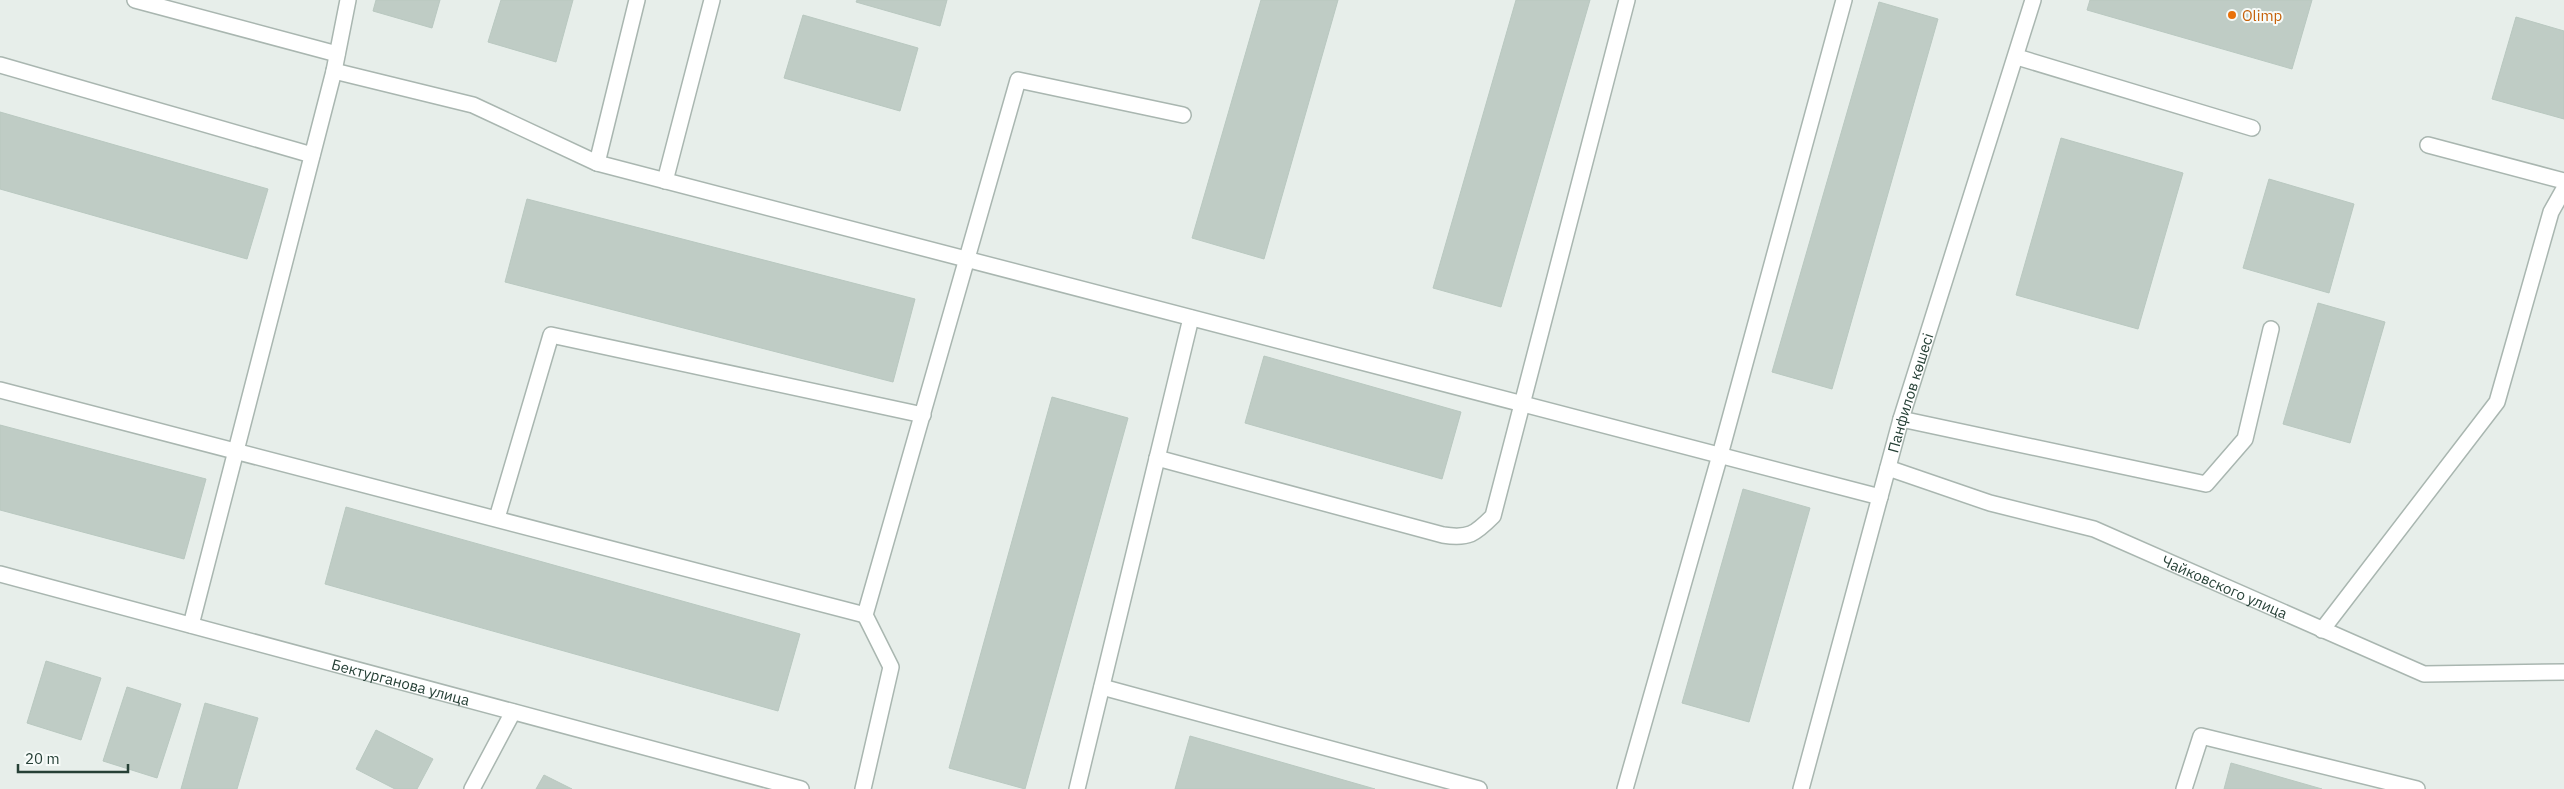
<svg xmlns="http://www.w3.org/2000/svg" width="2564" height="789" font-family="'IBM Plex Sans',sans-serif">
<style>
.building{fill:#bfccc5;stroke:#b9c8c0}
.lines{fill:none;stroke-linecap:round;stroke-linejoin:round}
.lane-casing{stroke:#a9b6b0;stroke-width:18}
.street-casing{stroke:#a9b6b0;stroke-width:18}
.lane{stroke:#fff;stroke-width:15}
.street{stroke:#fff;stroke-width:15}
.food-dot{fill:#e8710a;stroke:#f7fbf9;stroke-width:2}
.labels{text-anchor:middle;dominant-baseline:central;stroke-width:4;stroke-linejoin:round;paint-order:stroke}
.food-label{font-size:15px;fill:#c56008;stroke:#f7fbf9;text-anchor:start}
.street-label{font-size:15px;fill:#264036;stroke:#f7fbf9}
</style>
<rect width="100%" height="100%" fill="#e7eeea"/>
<!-- building -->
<g class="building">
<path d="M376 0H440L432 28 373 11Z"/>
<path d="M501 0H573L556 62 488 42Z"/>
<path d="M857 0H947L940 26 856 2Z"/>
<path d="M1261 0H1338L1264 259 1192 238Z"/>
<path d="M1516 0H1590L1501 307 1433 288Z"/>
<path d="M2090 0H2312L2292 69 2087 10Z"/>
<path d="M1879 2 1938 19 1832 389 1772 372Z"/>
<path d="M803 15 918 48 900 111 784 78Z"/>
<path d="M2516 17 2564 31V119L2492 99Z"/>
<path d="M0 112 268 189 247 259 0 189Z"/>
<path d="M2061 138 2183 173 2138 329 2016 295Z"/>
<path d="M2269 179 2354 204 2329 293 2243 268Z"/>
<path d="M527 199 915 299 893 382 505 282Z"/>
<path d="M2318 303 2385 322 2350 443 2283 424Z"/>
<path d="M1264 356 1461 412 1442 479 1245 423Z"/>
<path d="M1052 397 1128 418 1025 789 949 768Z"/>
<path d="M0 425 206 479 184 559 0 510Z"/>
<path d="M1743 489 1810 508 1749 722 1682 703Z"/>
<path d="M346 507 800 634 778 711 325 584Z"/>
<path d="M46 661 101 678 81 740 27 723Z"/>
<path d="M127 687 181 704 157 778 103 761Z"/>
<path d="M205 703 258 718 237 789H181Z"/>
<path d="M376 730 433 759 417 789H395L356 769Z"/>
<path d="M1190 736 1375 789H1175Z"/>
<path d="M2231 763 2322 789H2224Z"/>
<path d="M544 775 572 789H536Z"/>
</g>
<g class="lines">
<defs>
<g id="lane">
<path d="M135 0 337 54"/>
<path d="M2017 57 2252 128"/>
<path d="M0 65 312 155"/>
<path d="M334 71 473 105 597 163 1880 497"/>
<path d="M2428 145 2564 181"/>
<path d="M597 163 637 0"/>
<path d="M665 181 712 0"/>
<path d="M0 390 865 615"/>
<path d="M1901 419 2206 484 2245 439 2271 329"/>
<path d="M1157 458 1443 535C1469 539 1475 534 1493 516L1627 0"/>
<path d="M497 518 551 335 923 415"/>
<path d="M191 625 334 71 348 0"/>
<path d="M2322 630 2497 402 2551 212 2564 189"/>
<path d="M1102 687 1479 789"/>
<path d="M863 789 891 667 865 615 1018 80 1183 115"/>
<path d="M1077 789 1191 318"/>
<path d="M1625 789 1720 455 1844 0"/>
<path d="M2184 789 2201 736 2417 789"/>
</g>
<g id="street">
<path id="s1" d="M1888 468 1990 503 2094 529 2424 674 2564 672"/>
<path id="s2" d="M0 574 801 789"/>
<path d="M472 789 513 712"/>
<path id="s3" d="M1801 789 1901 419 2033 0"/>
</g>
</defs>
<!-- lane casing -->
<use href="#lane" class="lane-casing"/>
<!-- street casing -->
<use href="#street" class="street-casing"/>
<!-- lane -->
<use href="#lane" class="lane"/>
<!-- street -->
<use href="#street" class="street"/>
</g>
<!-- markers -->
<circle class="food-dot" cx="2232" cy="15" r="5"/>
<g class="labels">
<!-- food labels -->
<g class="food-label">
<text x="2242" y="15">Olimp</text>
</g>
<!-- street labels -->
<g class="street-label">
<text stroke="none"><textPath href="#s3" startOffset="411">Панфилов көшесі</textPath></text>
<text stroke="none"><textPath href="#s1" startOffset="358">Чайковского улица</textPath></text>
<text stroke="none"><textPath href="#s2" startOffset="415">Бектурганова улица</textPath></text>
</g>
</g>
<!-- scale -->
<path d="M18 764v8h110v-8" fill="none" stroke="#264036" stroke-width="2.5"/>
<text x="25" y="764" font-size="15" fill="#264036" stroke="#f7fbf9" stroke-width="4" paint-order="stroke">20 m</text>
</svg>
